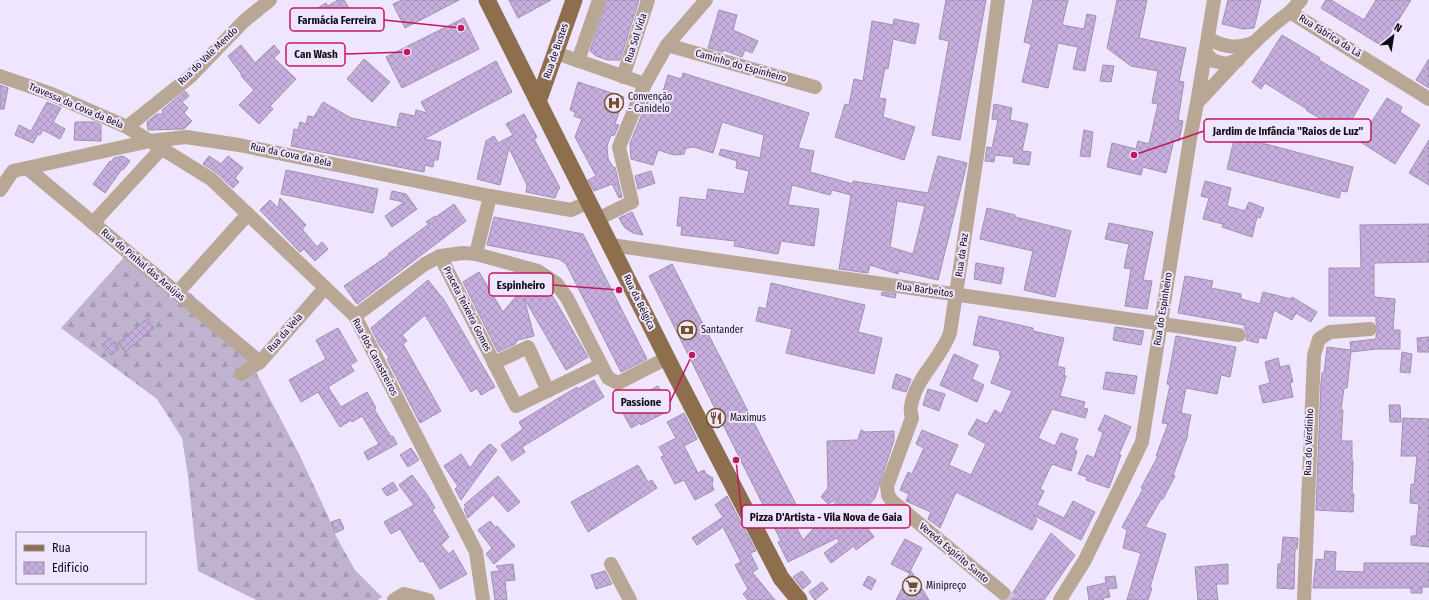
<svg xmlns="http://www.w3.org/2000/svg" width="1429" height="600" font-family="'Fira Sans Condensed',sans-serif">
<style>
.forest{fill:url(#forest-firs)}
.building{fill:url(#building-cross-hatch);stroke:#9d92aa;fill-rule:evenodd}
.lines{fill:none;stroke-linecap:round;stroke-linejoin:round}
.minor-tunnel{stroke:#cfc5db;stroke-width:14;stroke-dasharray:14 7;stroke-linecap:butt}
.minor{stroke:#b9a795;stroke-width:14}
.major{stroke:#8d6f4d;stroke-width:17}
.labels{text-anchor:middle;dominant-baseline:central;stroke-width:4;stroke-linejoin:round;paint-order:stroke}
.street-label{font-size:10px;fill:#110d15;stroke:#f0e5fe}
.poi-label{font-size:10px;fill:#110d15;stroke:#f0e5fe;text-anchor:start}
.leader{fill:none;stroke:#c2185b;stroke-width:1.5}
.callout-dot{fill:#c2185b;stroke:#f0e5fe;stroke-width:1.5}
.callout{fill:#f0e5fe;stroke:#c2185b;stroke-width:1.5}
.callout-label{font-size:11px;text-anchor:middle;font-weight:bold;fill:#110d15}
</style>
<defs>
<pattern id="forest-firs" width="22" height="20" patternUnits="userSpaceOnUse"><rect width="22" height="20" fill="#c0b3d0"/><path d="M5 1l3.5 6h-7zM16 11l3.5 6h-7z" fill="#a499b2"/></pattern>
<pattern id="building-cross-hatch" width="8" height="8" patternUnits="userSpaceOnUse"><rect width="8" height="8" fill="#c6afdf"/><path d="M0 0l8 8M0 8l8-8" fill="none" stroke="#a995be"/></pattern>
</defs>
<rect width="100%" height="100%" fill="#f0e5fe"/>
<!-- forest -->
<path class="forest" d="M127 254 181 302 189 292 259 354 250 361 299 454 328 516 336 536 355 570 382 597 378 600H256L198 571 188 476 182 438 157 399 61 328Z"/>
<!-- building -->
<g class="building">
<path d="M338 0H344L352 13 326 30 313 11 326 3 328 6Z"/>
<path d="M402 0H459L405 28 393 4Z"/>
<path d="M509 0H551L518 18Z"/>
<path d="M607 0H639L620 60H608L596 56 590 51Z"/>
<path d="M946 0H986L960 140 932 135 949 41 939 39Z"/>
<path d="M1033 0H1068L1062 25 1084 29 1087 14 1096 16 1085 71 1073 69 1078 47 1058 43 1048 88 1022 82 1031 44 1024 42Z"/>
<path d="M1117 0H1147L1139 38 1186 48 1179 81 1184 82 1178 120 1183 121 1179 141 1174 140 1166 173 1143 167 1141 175 1107 167 1112 143 1136 149 1138 141 1149 144 1158 104 1152 103 1158 71 1131 66 1107 48Z"/>
<path d="M1228 0H1261L1254 28 1243 29 1222 24Z"/>
<path d="M1326 0H1331L1364 20 1376 0H1411L1382 46 1321 8Z"/>
<path d="M719 10 737 15 733 30 758 41 752 53 745 50 742 57 724 50 723 52 708 48Z"/>
<path d="M464 18 479 49 402 88 386 57Z"/>
<path d="M894 19 919 24 915 44 893 39 888 69 885 68 879 98 886 99 883 117 915 127 904 160 835 137 845 104 849 105 854 79 863 81 872 21 893 25Z"/>
<path d="M1282 35 1320 58 1319 60 1369 90 1344 133 1306 110 1307 109 1265 83 1261 89 1252 82Z"/>
<path d="M241 45 255 63 274 45 280 52 274 58 296 79 270 106 273 109 259 124 239 105 254 90 241 76 242 75 228 56Z"/>
<path d="M364 59 390 82 372 102 347 79Z"/>
<path d="M1429 59V88L1416 80Z"/>
<path d="M496 61 512 92 424 139 441 142 438 160H434L433 167 425 165 424 172 291 146 294 129 298 130 300 122 306 124 308 116 314 117 323 102 351 118 400 128 397 125 400 113 415 116 416 110 427 113 421 102Z"/>
<path d="M1103 65 1114 66 1111 82 1100 81Z"/>
<path d="M683 73 809 113 798 148 814 151 810 172 853 184V181L928 193 938 156 967 163 938 280 899 271 898 274 870 265 868 273 839 269 851 195 832 190 830 195 792 185 788 205 819 209 814 246 781 241 778 254 734 246 735 241 681 235 682 226H677L680 197 706 200 708 189 744 194 749 171 736 168 737 161 719 155 721 149 760 158 764 135 722 122 713 153 694 147 686 148 684 154 674 155 658 150 653 165 631 159 630 143 650 95 661 98 668 75 681 79ZM897 201 925 206 913 254 890 247Z"/>
<path d="M578 82 624 97 615 124 619 125 614 136 611 135 607 146 608 159 614 168 615 167 622 197 619 198 612 184 594 191 588 180 596 176 575 137 582 119 574 116 575 112 570 110Z"/>
<path d="M0 85 8 88 4 109H0Z"/>
<path d="M185 91 189 96 182 102 188 108 184 113 192 121 184 129 148 130 147 122 157 114H163L162 110Z"/>
<path d="M1387 98 1402 107 1400 112 1420 125 1395 164 1359 141Z"/>
<path d="M47 102 61 108 53 122 65 129 60 139 43 130 40 135 38 134 33 143 15 135 19 125 31 131Z"/>
<path d="M994 104 1012 108 1010 120 1028 124 1022 151 1031 152 1029 165 1013 163 1014 157 995 155 994 162 985 161 987 147 992 148 998 120 992 119Z"/>
<path d="M524 114 537 137 534 139 560 188 558 190 555 198 526 192 527 185 509 148 500 185 477 179 486 141 494 136 498 143 513 135 506 124Z"/>
<path d="M75 122H95L101 125V141L74 140Z"/>
<path d="M1084 130 1093 132 1090 157 1080 156Z"/>
<path d="M1235 136 1353 167 1347 192 1341 191 1339 198 1227 169Z"/>
<path d="M1429 140V185L1409 173Z"/>
<path d="M123 156 130 161 123 170 122 169 105 193 93 184 110 161 111 162 114 158Z"/>
<path d="M209 156 221 164 228 156 243 168 235 178 239 182 233 188 217 173 203 164Z"/>
<path d="M286 170 378 189 373 213 281 194Z"/>
<path d="M651 171 655 183 638 189 635 176Z"/>
<path d="M1205 181 1231 188 1227 206 1245 211 1249 202 1264 208 1260 218 1257 217 1252 237 1222 227 1223 224 1203 219 1209 198 1201 196Z"/>
<path d="M392 191 406 194 417 209 392 227 385 216 404 202 390 199Z"/>
<path d="M280 198 306 225 302 229 317 247 322 242 328 249 315 261 304 249 300 252 260 210 270 200 278 208Z"/>
<path d="M454 204 466 221 357 304 344 286 389 255 388 254 429 224 426 222 435 216 436 217Z"/>
<path d="M987 208 1015 215V217L1071 231 1055 297 1024 290 1033 251 980 239Z"/>
<path d="M632 212 643 235 633 233 625 228 619 218Z"/>
<path d="M494 217 583 234 647 359 621 372 566 264 559 259 487 245Z"/>
<path d="M1109 223 1153 232 1143 280 1152 281 1147 309 1125 306 1131 269 1124 268 1129 244 1105 239Z"/>
<path d="M1429 224V262L1374 263V297L1395 299 1393 330H1400V349H1376L1351 352 1347 388H1344L1341 410H1343L1341 441H1352V461H1353L1352 494H1354L1353 512 1316 510 1321 382 1322 373H1324L1327 347 1351 350 1350 342 1376 339V335L1378 329 1376 323V316H1329V268H1361L1360 225Z"/>
<path d="M976 263 1004 268 1001 284 974 279Z"/>
<path d="M672 264 802 516 793 521 803 540 829 512V510L839 498 828 504 821 497 828 488 827 441 858 440 861 430 865 432 894 431V440L875 498 859 516 874 537 856 550 854 546 831 563 824 553 839 542 837 538 788 562 778 542 781 541 649 276Z"/>
<path d="M479 272 503 312 518 294 516 286 525 281 530 285 537 281 544 292 548 290 555 300 588 357 566 370 524 298 534 336 518 340 515 344 498 352 463 282Z"/>
<path d="M1185 276 1213 281 1211 288 1241 294V299L1260 304 1263 292 1291 299 1292 297 1317 312 1311 322 1296 313 1292 320 1274 310 1266 339 1259 337 1258 343 1246 340 1247 336V332L1244 328 1245 325 1178 313Z"/>
<path d="M428 280 444 300 495 387 481 395 477 388 471 392 425 315 402 335 407 341 403 344 441 411 420 423 387 359 389 357 380 346 371 328Z"/>
<path d="M771 283 865 305 858 332 882 338 874 374 786 353 792 329 756 321 759 307 766 309Z"/>
<path d="M882 292 896 294 895 298 881 295Z"/>
<path d="M979 316 1033 328V331L1064 338 1057 366 1065 368 1064 375 1066 376 1060 396 1085 402 1083 408 1088 409 1085 418 1052 409 1038 438 1055 446 1061 433 1078 439 1074 450 1077 451 1071 471 1052 464 1040 489 1044 491 1037 505 1064 518 1073 501 1095 512 1081 540 1033 515 1037 520 1032 530 956 492 940 528 928 519 931 512 906 501 909 494 900 490 908 472 912 474 924 448 916 444 922 430 958 445 949 465 971 475 986 444 968 434 977 419 987 424 995 410 1001 414 1012 391 991 383 1001 355H999L1000 351 973 345Z"/>
<path d="M147 319 154 328 125 352 118 343Z"/>
<path d="M1115 327 1144 331 1141 345 1113 340Z"/>
<path d="M338 328 357 361 350 365 354 371 328 387 341 407 367 392 376 408 374 409 391 437 393 436 397 444 368 460 364 452 379 444 362 416 352 422 351 420 340 427 318 392 301 402 289 380 326 359 316 340Z"/>
<path d="M1176 336 1236 347 1230 377 1221 375 1217 394 1186 388 1181 413 1191 415 1187 435H1188L1173 475 1175 476 1163 499H1161L1145 527 1166 534 1150 587 1152 588 1148 600H1127L1141 553 1123 548 1127 530 1122 527 1143 489 1141 488 1158 456H1156L1168 424 1162 423 1170 385 1167 384Z"/>
<path d="M1429 337V352H1418L1417 338Z"/>
<path d="M110 338 119 349 111 355 102 345Z"/>
<path d="M1402 352 1412 354 1410 373 1400 372Z"/>
<path d="M954 354 978 365 972 379 984 385 977 402 940 385Z"/>
<path d="M1278 358 1280 367 1289 365 1293 382 1290 383 1293 397 1263 403 1259 386 1270 383 1265 362Z"/>
<path d="M1106 372 1137 376 1134 394 1103 389Z"/>
<path d="M896 374 911 379 906 392 892 388Z"/>
<path d="M594 380 604 397 522 447 525 452 512 461 501 445 523 429 519 422 577 387 578 389Z"/>
<path d="M658 386 670 410 641 425 640 423 631 428 617 402 626 398 628 402Z"/>
<path d="M928 389 945 394 939 411 923 405Z"/>
<path d="M1389 405H1400L1401 422H1390Z"/>
<path d="M684 413 697 439 684 446 698 473 704 470 706 474 713 478 712 485 714 490 695 500 684 480 675 484 661 457 664 456 659 447 676 438 667 422Z"/>
<path d="M1105 415 1131 427 1119 454 1121 455 1109 488 1086 480 1087 477 1078 474 1087 455 1094 458 1103 433 1098 430Z"/>
<path d="M1403 418 1429 419V547L1411 545V536H1416L1419 504 1410 503 1411 484 1414 485 1417 456H1401Z"/>
<path d="M490 444 497 450 461 500 455 489 458 486 444 466 461 454 470 468 481 452Z"/>
<path d="M411 448 419 460 408 467 400 455Z"/>
<path d="M638 465 648 482 652 480 657 488 588 532 571 502Z"/>
<path d="M412 475 428 496 435 508 432 510 449 537 441 545 449 554 453 550 467 574 440 589 423 561 420 562 400 529 391 534 384 522 414 505 399 485Z"/>
<path d="M498 476 520 502 508 512 493 495 468 518 464 509 466 507 464 505Z"/>
<path d="M393 482 398 490 387 496 382 489Z"/>
<path d="M727 496 756 551 750 553 758 569 752 572 775 600H748L743 594 748 589 735 565 741 562 723 527 697 545 692 538 723 517 715 505Z"/>
<path d="M340 519 344 529 335 533 331 522Z"/>
<path d="M490 521 496 528 497 526 515 546 494 564 486 554 492 548 478 530Z"/>
<path d="M1051 533 1075 555 1044 600H1008Z"/>
<path d="M1283 537 1298 538 1297 549H1295L1294 589 1277 588 1278 564H1281Z"/>
<path d="M905 539 922 548 909 573 891 564Z"/>
<path d="M1325 551 1336 552 1335 571 1364 572V563H1429V587H1422V593H1411V588H1313L1316 559 1324 560Z"/>
<path d="M513 564 515 580 505 581 507 600H495L491 572 500 571 496 566Z"/>
<path d="M1228 564V584H1216L1218 600H1198L1195 567Z"/>
<path d="M605 571 612 584 596 589 591 575Z"/>
<path d="M802 571 811 582 803 589 793 577Z"/>
<path d="M911 571 929 600H896Z"/>
<path d="M868 576 876 580 871 590 863 585Z"/>
<path d="M1115 576 1117 588 1108 589 1110 597 1103 598 1104 600H1089L1087 587 1106 583 1105 577Z"/>
<path d="M822 582 828 589 815 600 809 592Z"/>
</g>
<g class="lines">
<!-- minor-tunnel -->
<path class="minor-tunnel" d="M1003 593 1010 600"/>
<!-- minor -->
<g class="minor">
<path d="M998 0 978 149 950 333C941 359 916 377 911 406 910 409 911 414 912 418L887 486 888 495 892 501 1003 593"/>
<path d="M1290 12 1301 0"/>
<path d="M1208 38C1224 48 1238 49 1255 42"/>
<path d="M667 45 815 87"/>
<path d="M556 53 645 84"/>
<path d="M1205 53 1214 61 1226 64 1238 60"/>
<path d="M578 61 599 0"/>
<path d="M0 76 49 93 127 127 211 179 355 316 476 552 483 600"/>
<path d="M623 77 648 0"/>
<path d="M1197 103C1227 72 1255 37 1290 12L1429 99"/>
<path d="M127 127 191 76 244 21 270 0"/>
<path d="M27 168 260 362"/>
<path d="M0 190 13 171 150 141 186 137 239 145 490 196 571 210 589 202"/>
<path d="M598 219 632 202 619 147 645 84 667 45 706 0"/>
<path d="M93 223 162 148"/>
<path d="M611 245 1239 335"/>
<path d="M476 254 490 196"/>
<path d="M440 256 516 406 601 365"/>
<path d="M177 293 248 214"/>
<path d="M355 316 425 264 440 256 463 253 476 254 538 271 556 283 567 298 608 378 618 383 667 358"/>
<path d="M494 363 528 347 548 391"/>
<path d="M241 374 260 362 325 288"/>
<path d="M611 564 630 600"/>
<path d="M394 600 404 594 428 600"/>
<path d="M1060 600 1085 560 1142 442 1190 139 1197 103 1214 0"/>
<path d="M1304 600 1314 355 1319 339 1330 332 1370 329"/>
</g>
<!-- major -->
<g class="major">
<path d="M487 0 674 372 781 578 799 600"/>
<path d="M538 102 574 0"/>
</g>
</g>
<!-- icons -->
<defs>
<symbol id="hospital-ring" viewBox="-11 -11 22 22"><circle r="9.5" fill="#f0e5fe" stroke="#735028" stroke-width="1.5"/><path d="M-5-5h3v3.5h4V-5h3V5h-3V1.5h-4V5h-3Z" fill="#735028"/></symbol>
<symbol id="bank-ring" viewBox="-11 -11 22 22"><circle r="9.5" fill="#f0e5fe" stroke="#735028" stroke-width="1.5"/><path d="M-6-4H6V4H-6ZM0-2.3a2.3 2.3 0 1 0 0 4.6a2.3 2.3 0 1 0 0-4.6Z" fill="#735028"/></symbol>
<symbol id="restaurant-ring" viewBox="-11 -11 22 22"><circle r="9.5" fill="#f0e5fe" stroke="#735028" stroke-width="1.5"/><path d="M-5-6h1v4h1v-4h1v4h1v-4h1v5L-1.5 .5V6h-2V.5L-5-1ZM5-6V6H3V1.5H1.5Q1.5-4 5-6Z" fill="#735028"/></symbol>
<symbol id="supermarket-ring" viewBox="-11 -11 22 22"><circle r="9.5" fill="#f0e5fe" stroke="#735028" stroke-width="1.5"/><path d="M-6-5.5h2.5l.6 2H6L4.5 2H-2.5L-4.4-4H-6ZM-1.5 3.2a1.3 1.3 0 1 0 .1 0ZM3 3.2a1.3 1.3 0 1 0 .1 0Z" fill="#735028"/></symbol>
</defs>
<g fill-rule="evenodd">
<use href="#hospital-ring" x="603" y="92" width="22" height="22"/>
<use href="#bank-ring" x="676" y="319" width="22" height="22"/>
<use href="#restaurant-ring" x="705" y="407" width="22" height="22"/>
<use href="#supermarket-ring" x="901" y="575" width="22" height="22"/>
</g>
<g class="labels">
<!-- street labels -->
<g class="street-label">
<text transform="translate(1330 36) rotate(32)">Rua Fábrica da Lã</text>
<text transform="translate(636 38) rotate(-72)">Rua Sol Vida</text>
<text transform="translate(556 51) rotate(-71)">Rua de Bustes</text>
<text transform="translate(208 56) rotate(-44)">Rua do Vale Mendo</text>
<text transform="translate(741 66) rotate(16)">Caminho do Espinheiro</text>
<text transform="translate(76 106) rotate(23)">Travessa da Cova da Bela</text>
<text transform="translate(291 155) rotate(12)">Rua da Cova da Bela</text>
<text transform="translate(962 255) rotate(-82)">Rua da Paz</text>
<text transform="translate(143 265) rotate(40)">Rua do Pinhal das Araújas</text>
<text transform="translate(925 290) rotate(8)">Rua Barbeitos</text>
<text transform="translate(639 302) rotate(64)">Rua da Bélgica</text>
<text transform="translate(467 309) rotate(63)">Praceta Teixeira Gomes</text>
<text transform="translate(1163 309) rotate(-81)">Rua do Espinheiro</text>
<text transform="translate(285 333) rotate(-49)">Rua da Vela</text>
<text transform="translate(375 357) rotate(62)">Rua dos Canastreiros</text>
<text transform="translate(1309 442) rotate(-88)">Rua do Verdinho</text>
<text transform="translate(954 553) rotate(40)">Vereda Espírito Santo</text>
</g>
<!-- poi labels -->
<g class="poi-label">
<text x="628" y="97">Convenção<tspan x="628" dy="12">- Canidelo</tspan></text>
<text x="701" y="330">Santander</text>
<text x="730" y="418">Maximus</text>
<text x="926" y="586">Minipreço</text>
</g>
</g>
<!-- callouts -->
<path class="leader" d="M461 28L384 20M407 52L345 54M1134 155L1204 131M619 290L553 285M692 355L670 402M736 460L742 517"/>
<g class="callout-dot">
<circle cx="461" cy="28" r="4"/>
<circle cx="407" cy="52" r="4"/>
<circle cx="1134" cy="155" r="4"/>
<circle cx="619" cy="290" r="4"/>
<circle cx="692" cy="355" r="4"/>
<circle cx="736" cy="460" r="4"/>
</g>
<g class="callout">
<rect x="290" y="8" width="94" height="23" rx="4"/>
<rect x="286" y="43" width="59" height="23" rx="4"/>
<rect x="1204" y="119" width="167" height="23" rx="4"/>
<rect x="489" y="273" width="64" height="23" rx="4"/>
<rect x="613" y="390" width="57" height="23" rx="4"/>
<rect x="742" y="505" width="168" height="23" rx="4"/>
</g>
<g class="callout-label">
<text x="337" y="24">Farmácia Ferreira</text>
<text x="316" y="58">Can Wash</text>
<text x="1288" y="135">Jardim de Infância "Raios de Luz"</text>
<text x="521" y="289">Espinheiro</text>
<text x="641" y="406">Passione</text>
<text x="826" y="521">Pizza D'Artista - Vila Nova de Gaia</text>
</g>
<!-- legend -->
<rect x="16" y="532" width="130" height="52" fill="#f0e5fe" stroke="#978fa1"/>
<rect x="24" y="545" width="20" height="6" fill="#8d6f4d" stroke="#978fa1"/>
<text x="52" y="552" font-size="12" fill="#110d15">Rua</text>
<rect x="24" y="562" width="20" height="12" fill="url(#building-cross-hatch)" stroke="#978fa1"/>
<text x="52" y="572" font-size="12" fill="#110d15">Edifício</text>
<!-- north arrow -->
<g transform="translate(1393 36) rotate(30)" stroke="#f0e5fe" stroke-width="3" paint-order="stroke">
<path d="M0-3L7 15L0 10L-7 15Z" fill="#110d15"/>
<text y="-6" font-size="11" font-weight="bold" text-anchor="middle" fill="#110d15">N</text>
</g>
</svg>
